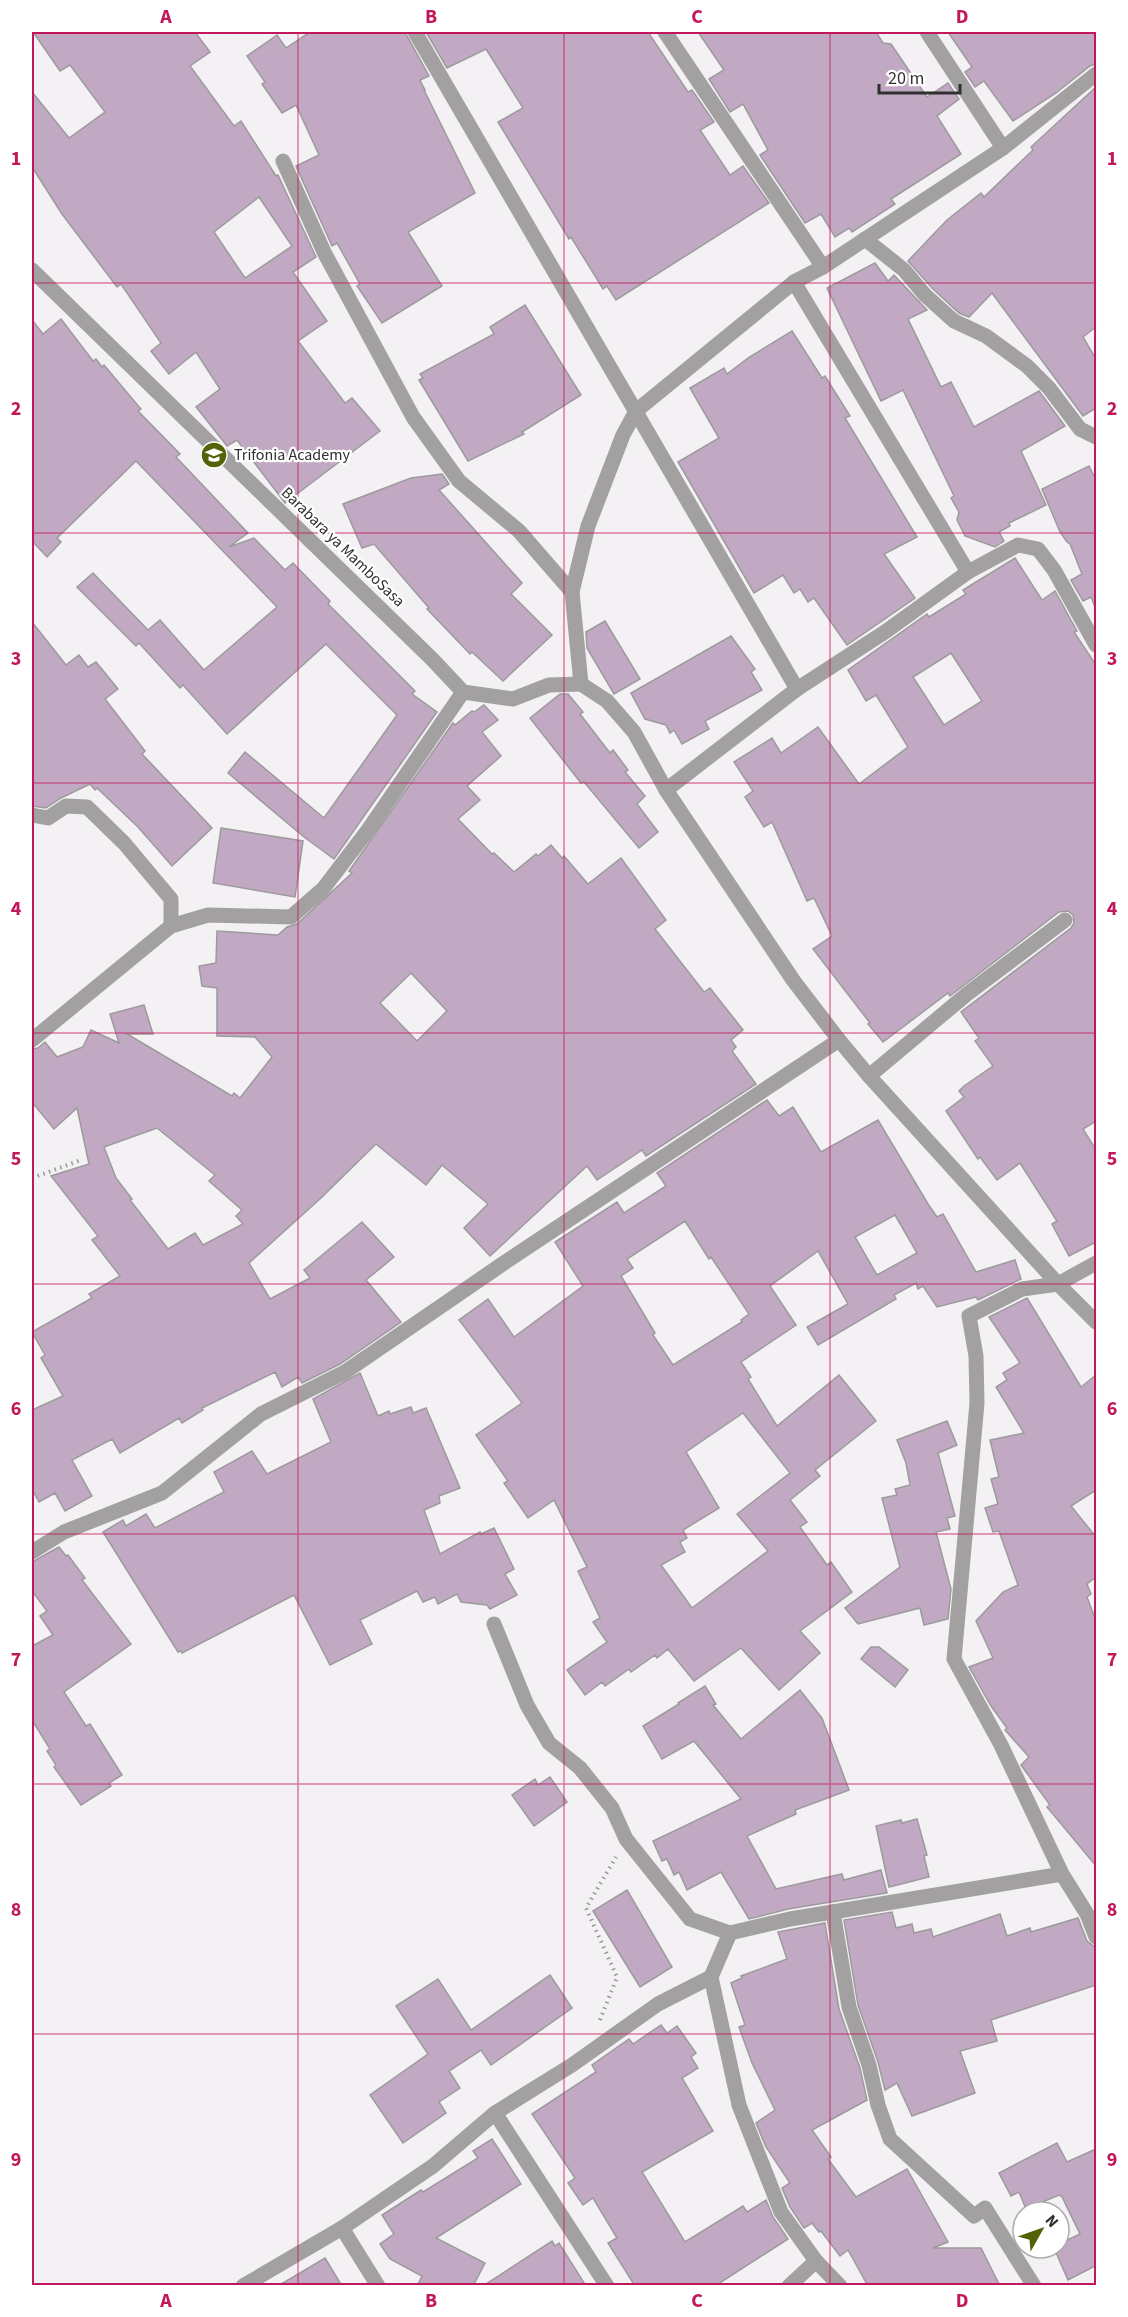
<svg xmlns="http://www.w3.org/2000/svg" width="1128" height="2317" font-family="'Source Sans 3',sans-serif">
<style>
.building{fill:#c2a9c3;stroke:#9c9a9c;stroke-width:1.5;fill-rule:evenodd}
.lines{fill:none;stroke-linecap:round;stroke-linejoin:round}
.path{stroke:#999799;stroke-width:4;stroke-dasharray:1.5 4.5;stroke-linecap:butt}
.minor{stroke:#a2a0a0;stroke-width:15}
.grid{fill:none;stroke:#c2185b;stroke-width:1.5;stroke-opacity:0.55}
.labels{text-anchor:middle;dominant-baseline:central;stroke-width:4.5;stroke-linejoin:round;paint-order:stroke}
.poi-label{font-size:16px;fill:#313031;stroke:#fff;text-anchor:start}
.street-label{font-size:16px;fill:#313031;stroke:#fff}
.neatline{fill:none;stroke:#c2185b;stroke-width:2}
.grid-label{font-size:20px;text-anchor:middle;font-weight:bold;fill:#c2185b}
</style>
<rect width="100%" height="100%" fill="#f3f1f3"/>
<!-- building -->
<g class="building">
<path d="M33 32H195L210 52 190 66 234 126 241 121 276 176 278 175 316 257 293 272 327 321 298 341 345 403 352 398 380 431 285 503 237 440 227 446 196 407 220 389 196 352 169 374 151 351 161 343 121 284 117 287 62 214 32 167V92L69 138 105 112 70 65 60 71ZM259 197 292 246 245 278 214 232Z"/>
<path d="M310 32H405L429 76 420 80 425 90H424L475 193 408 232 442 286 382 323 357 286 360 284 337 243 332 246 296 166 319 155 296 105 282 113 262 84 265 82 247 56 277 35 286 48Z"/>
<path d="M426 32H648L688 92 692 90 714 122 700 130 730 175 743 166 769 203 616 300 607 286 603 289 571 237 569 239 498 122 523 108 486 49 447 68Z"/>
<path d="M698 32H876L883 43 891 44 927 97 948 83 959 99 937 116 961 154 891 199 895 204 852 232 849 228 835 237 821 214 805 223 760 155 768 150 743 104 730 112 709 79 724 70Z"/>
<path d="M948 32H1096V64L1090 66 1056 93 1013 121 984 81 975 87 965 72 972 67Z"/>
<path d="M1096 87V327L1083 337 1096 359V408L1083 416 992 293 969 317 959 313 932 288 908 261 947 220 981 193 984 197 1033 150 1031 147Z"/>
<path d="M875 263 888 281 894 275 927 310 908 319 941 387 951 382 974 427 1039 391 1065 426 1021 451 1046 505 1009 523 1010 526 999 532 1004 541 995 547 965 536 957 520 959 512 951 498 954 496 903 390 881 401 827 288Z"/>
<path d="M525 305 581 395 522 432 524 434 468 461 419 380 423 378 420 374 494 334 490 327Z"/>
<path d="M61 319 93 361 96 359 102 367 104 365 141 409 138 411 180 454 176 457 248 533 229 547 254 538 285 570 293 563 330 601 328 604 415 691 412 694 437 712 334 859 304 837 228 773 245 752 324 818 397 715 326 644 227 734 183 685 180 688 139 643 136 646 77 587 93 573 148 630 160 620 204 670 277 607 136 461 57 538 61 542 47 557 32 541V320L43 334Z"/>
<path d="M792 331 822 378 825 376 850 416 845 418 917 537 884 554 915 598 847 645 814 598 808 602 800 589 794 593 783 575 754 593 678 462 719 438 690 388 724 368 727 374 748 358Z"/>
<path d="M1089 466 1096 480 1095 607 1091 597 1083 601 1071 580 1082 574 1070 544 1067 542 1060 532 1042 489Z"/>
<path d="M442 474 449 484 439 490 522 583 511 594 552 635 503 681 472 652 470 654 427 609 429 608 374 544 362 548 343 504 411 478Z"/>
<path d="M1015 558 1042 600 1055 591 1077 631 1074 632 1096 665V1121L1083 1129 1096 1150V1242L1069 1256 1052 1224 1057 1221 1020 1163 997 1180 980 1157 978 1159 946 1111 964 1097 959 1091 964 1086 993 1066 975 1041 979 1038 961 1012 1071 928 1074 923 1073 915 1068 911 1059 912 950 996 948 993 883 1042 868 1024 870 1023 813 949 832 936 814 898 807 901 772 822 764 827 745 797 753 791 734 762 772 738 781 753 818 727 859 784 908 747 876 695 866 701 848 670 927 614 929 617 966 594 963 590ZM951 653 982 701 944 725 913 677Z"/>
<path d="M605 621 640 679 614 694 587 648 586 632Z"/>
<path d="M32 622 66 665 79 655 88 667 96 662 118 689 105 699 145 751 142 754 212 828 172 866 138 827 97 788 95 790 90 784 61 798 46 808 32 806Z"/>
<path d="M731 636 755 669 751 672 762 690 705 721 709 729 682 744 674 730 670 733 666 725 645 719 631 693Z"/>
<path d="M560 694H568L583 712 580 714 610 753 613 750 628 770 625 772 645 796 637 804 658 832 639 848 584 782 581 783 530 718Z"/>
<path d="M484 705 498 720 482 732 501 756 467 786 480 800 458 819 492 854 494 853 514 872 536 854 538 856 551 845 562 858 564 856 588 884 621 858 666 920 655 929 704 992 710 988 743 1030 731 1040 736 1047 732 1051 756 1084 646 1156 642 1150 597 1180 587 1166 490 1256 464 1228 488 1204 442 1165 426 1185 376 1144 321 1198 249 1263 270 1299 310 1278 304 1270 362 1222 394 1257 366 1280 401 1322 340 1364 302 1383 298 1377 282 1387 275 1372 202 1408 203 1410 182 1423 179 1418 120 1453 112 1439 72 1460 92 1496 65 1511 55 1493 39 1502 32 1489V1410L63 1396 41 1358 45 1355 32 1332 92 1298 89 1294 120 1276 92 1240 98 1236 51 1176 89 1164 77 1108 54 1129 32 1102V1049L38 1048 45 1042 57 1057 83 1047 91 1030 119 1043 110 1014 144 1005 153 1034H127L232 1096 234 1093 240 1098 272 1057 255 1037 217 1036V988L202 986 199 966 216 963 217 931 278 935 287 927 297 924 352 873 349 871 453 723 455 725 472 711 474 712ZM411 973 447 1011 417 1041 380 1003ZM157 1128 215 1175 209 1181 242 1210 236 1216 243 1224 203 1245 195 1233 168 1249 130 1200 132 1199 116 1178 104 1147Z"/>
<path d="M221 828 303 841 295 897 213 883Z"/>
<path d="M767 1100 779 1116 793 1107 821 1152 878 1120 928 1204 937 1217 943 1214 976 1272 1015 1260 1021 1279 978 1300 976 1297 937 1307 923 1286 918 1289 916 1283 894 1295 896 1299 818 1345 807 1327 848 1304 818 1251 770 1286 796 1325 741 1362 751 1377 748 1379 777 1426 839 1375 876 1421 815 1470 820 1476 790 1500 807 1522 800 1527 827 1565 831 1562 852 1592 800 1631 820 1653 779 1690 741 1648 694 1681 668 1649 657 1658 655 1655 631 1672 629 1669 605 1686 602 1682 585 1695 567 1670 607 1642 593 1622 600 1618 578 1571 587 1567 554 1500 528 1518 504 1483 508 1481 476 1435 522 1403 459 1320 488 1299 514 1337 583 1286 555 1242 617 1202 624 1213 666 1186 657 1173ZM895 1215 917 1253 877 1275 855 1237ZM685 1221 709 1259 711 1257 749 1314 741 1320 742 1322 673 1365 653 1335 655 1333 621 1276 633 1268 627 1259ZM743 1413 790 1473 737 1514 768 1551 692 1608 661 1565 685 1552 680 1542 687 1538 683 1530 719 1508 686 1452Z"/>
<path d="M1027 1298 1081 1387 1096 1375V1490L1071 1506 1096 1537V1577L1087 1584 1091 1594 1087 1597 1096 1621V1866L1047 1807 1050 1805 1021 1765 1029 1757 1005 1730 1007 1728 991 1706 969 1667 993 1658 976 1621 1003 1592 1018 1585 999 1531 993 1532 985 1508 998 1504 991 1479 999 1477 990 1440 1024 1433 996 1387 1007 1380 1003 1373 1020 1363 989 1317Z"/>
<path d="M360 1373 378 1416 389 1411 390 1414 411 1407 413 1413 426 1408 460 1488 439 1496 440 1503 424 1510 440 1554 480 1532 481 1534 494 1528 514 1569 505 1574 517 1595 490 1609 487 1605 461 1602 457 1594 438 1604 435 1597 423 1602 417 1591 360 1620 372 1644 330 1665 294 1595 182 1653 181 1651 178 1652 103 1532 123 1520 126 1526 146 1514 155 1528 224 1492 214 1472 252 1451 267 1474 331 1442 313 1399Z"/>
<path d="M947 1421 957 1445 938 1453 955 1516 947 1518 950 1529 936 1532 951 1589 948 1619 924 1625 920 1608 858 1624 845 1608 900 1567 882 1498 897 1495 895 1489 910 1485 906 1463 897 1440Z"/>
<path d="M59 1547 66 1556 68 1555 85 1578 82 1580 131 1644 64 1692 86 1726 90 1724 122 1775 109 1783 111 1786 81 1805 54 1767 56 1765 47 1751 50 1749 32 1720V1646L53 1635 40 1616 47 1611 32 1591V1562Z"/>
<path d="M871 1647H879L908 1670 895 1687 861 1659Z"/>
<path d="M705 1686 716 1704 713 1705 741 1739 800 1690 822 1718 849 1790 795 1810 796 1814 747 1836 776 1889 842 1874 844 1880 881 1870 887 1893 788 1909 749 1919 721 1872 687 1890 679 1872 674 1875 667 1859 662 1861 653 1841 741 1799 694 1741 662 1759 643 1726 679 1704 678 1703Z"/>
<path d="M550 1777 567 1802 534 1826 512 1795 535 1779 538 1785Z"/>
<path d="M917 1819 927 1855 924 1856 929 1877 889 1887 876 1826 901 1820 902 1823Z"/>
<path d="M627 1890 672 1967 640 1987 593 1911Z"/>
<path d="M892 1912 896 1928 912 1924 914 1933 931 1929 933 1937 1000 1914 1007 1936 1030 1928 1031 1932 1078 1918 1087 1941 1095 1947 1096 1951V1985L991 2020 997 2041 960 2051 975 2093 912 2116 897 2083 885 2090 878 2062 858 2005 844 1920Z"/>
<path d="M825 1923 839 2009 860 2068 867 2100 812 2130 831 2157 828 2159 856 2197 907 2169 948 2242 933 2248H981L1000 2286H868L848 2250 840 2256 821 2231 819 2232 812 2223 804 2228 790 2207 782 2188 790 2183 766 2147 756 2123 775 2110 752 2063 739 2027 745 2025 731 1983 742 1978 741 1976 787 1959 778 1932Z"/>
<path d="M550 1975 572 2008 491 2065 481 2050 449 2071 460 2088 439 2102 446 2113 403 2143 370 2095 428 2054 396 2006 438 1979 471 2030Z"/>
<path d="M661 2025 667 2033 677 2026 696 2053 691 2057 698 2068 682 2078 713 2131 642 2172 685 2242 743 2206 747 2212 766 2200 773 2217 788 2239 715 2286H635L608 2243 617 2238 593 2198 583 2205 568 2183 575 2178 532 2114 596 2072 592 2065 629 2039 633 2044Z"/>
<path d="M492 2139 521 2184 436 2238 485 2263 473 2286H417L422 2276 390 2259 380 2244 394 2234 382 2215 421 2190 423 2192 478 2158 473 2151Z"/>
<path d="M1057 2143 1067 2162 1096 2149V2268L1095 2266 1068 2280 1054 2248H1059V2244L1080 2234 1062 2197 1059 2195 1026 2209 1019 2192 1011 2196 999 2173Z"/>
<path d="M552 2241 555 2246 559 2243 586 2286H483Z"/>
<path d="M325 2258 342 2286H278Z"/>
</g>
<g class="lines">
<!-- path -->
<g class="path">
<path d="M32 1178 81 1160"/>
<path d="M600 2020 617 1977 586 1908 616 1857"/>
</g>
<!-- minor -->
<g class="minor">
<path d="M415 32 797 689"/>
<path d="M665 32 823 267"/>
<path d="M927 32 1003 148"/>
<path d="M283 161 325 254 413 417 459 481 519 531 572 592"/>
<path d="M865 239 904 270 925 295 954 321 986 336 1027 366 1049 388 1080 429 1096 437"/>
<path d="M32 270 433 660 463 692 513 699 549 685 581 684"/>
<path d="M794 282 968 572"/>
<path d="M581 684 572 592 588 526 623 435 636 411 794 282 823 267 1003 148 1096 74"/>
<path d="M581 684 607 701 634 732 666 790 793 980 839 1040 869 1076 1058 1284 1096 1322"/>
<path d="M666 790 797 689 885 632 968 572 1018 545 1038 549 1054 570 1096 645"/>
<path d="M32 815 48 818 66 806 87 807 124 843 171 899V926"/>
<path d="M32 1040 171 926 208 915 291 917 323 889 368 830 463 692"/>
<path d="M869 1076 967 994 1065 920"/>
<path d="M1096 1263 1058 1284 1022 1289 969 1316 976 1356 977 1403 954 1659 1001 1745 1062 1874 1087 1914 1096 1937"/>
<path d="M32 1552 64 1532 162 1493 261 1414 345 1372 501 1265 839 1040"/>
<path d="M494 1624 527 1705 549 1743 580 1768 612 1808 626 1839 690 1919 730 1933 790 1919 1062 1874"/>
<path d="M833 1912 849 2007 869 2065 878 2105 890 2139 974 2216 985 2208 1034 2286"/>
<path d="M730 1933 711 1977 739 2105 781 2212 816 2261 840 2286"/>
<path d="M495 2113 607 2286"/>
<path d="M342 2228 378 2286"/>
<path d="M243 2286 342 2228 433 2166 495 2113 572 2065 658 2004 711 1977"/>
<path d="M789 2286 816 2261"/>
</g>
</g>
<!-- grid -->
<path class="grid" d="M298 32V2286M564 32V2286M830 32V2286M32 283H1096M32 533H1096M32 783H1096M32 1033H1096M32 1284H1096M32 1534H1096M32 1784H1096M32 2034H1096"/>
<!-- icons -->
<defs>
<symbol id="school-disc" viewBox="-11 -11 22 22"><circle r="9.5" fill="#516207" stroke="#fff"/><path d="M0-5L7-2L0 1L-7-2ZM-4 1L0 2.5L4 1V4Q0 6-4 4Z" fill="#fff"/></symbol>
</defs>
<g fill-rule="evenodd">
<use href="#school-disc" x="199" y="440" width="30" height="30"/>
</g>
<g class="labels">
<!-- poi labels -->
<g class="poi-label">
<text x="234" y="455">Trifonia Academy</text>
</g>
<!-- street labels -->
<g class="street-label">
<text transform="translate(343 547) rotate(44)">Barabara ya MamboSasa</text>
</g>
</g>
<!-- border -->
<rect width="1128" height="2317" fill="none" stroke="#ffffff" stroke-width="66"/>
<!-- north arrow -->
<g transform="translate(1041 2230) rotate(50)"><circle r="28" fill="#ffffff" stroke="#adacad" stroke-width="1.5"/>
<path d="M0-4.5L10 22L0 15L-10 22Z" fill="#516207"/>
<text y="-9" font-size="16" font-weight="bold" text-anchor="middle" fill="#313031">N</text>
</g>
<!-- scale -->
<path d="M879 84v9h81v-9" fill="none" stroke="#313031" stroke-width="3"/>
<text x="888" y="84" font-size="18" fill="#313031" stroke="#ffffff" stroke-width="4.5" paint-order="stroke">20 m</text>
<rect x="33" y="33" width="1062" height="2251" class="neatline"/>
<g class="grid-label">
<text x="166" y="23">A</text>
<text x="431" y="23">B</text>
<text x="697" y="23">C</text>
<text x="962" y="23">D</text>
<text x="16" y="165">1</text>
<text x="1112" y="165">1</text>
<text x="16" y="415">2</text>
<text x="1112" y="415">2</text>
<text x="16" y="665">3</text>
<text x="1112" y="665">3</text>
<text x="16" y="915">4</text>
<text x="1112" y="915">4</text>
<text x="16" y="1165">5</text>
<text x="1112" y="1165">5</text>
<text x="16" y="1415">6</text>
<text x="1112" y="1415">6</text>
<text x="16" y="1666">7</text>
<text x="1112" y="1666">7</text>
<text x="16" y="1916">8</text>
<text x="1112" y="1916">8</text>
<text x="16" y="2166">9</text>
<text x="1112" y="2166">9</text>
<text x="166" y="2307">A</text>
<text x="431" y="2307">B</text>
<text x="697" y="2307">C</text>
<text x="962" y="2307">D</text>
</g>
</svg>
